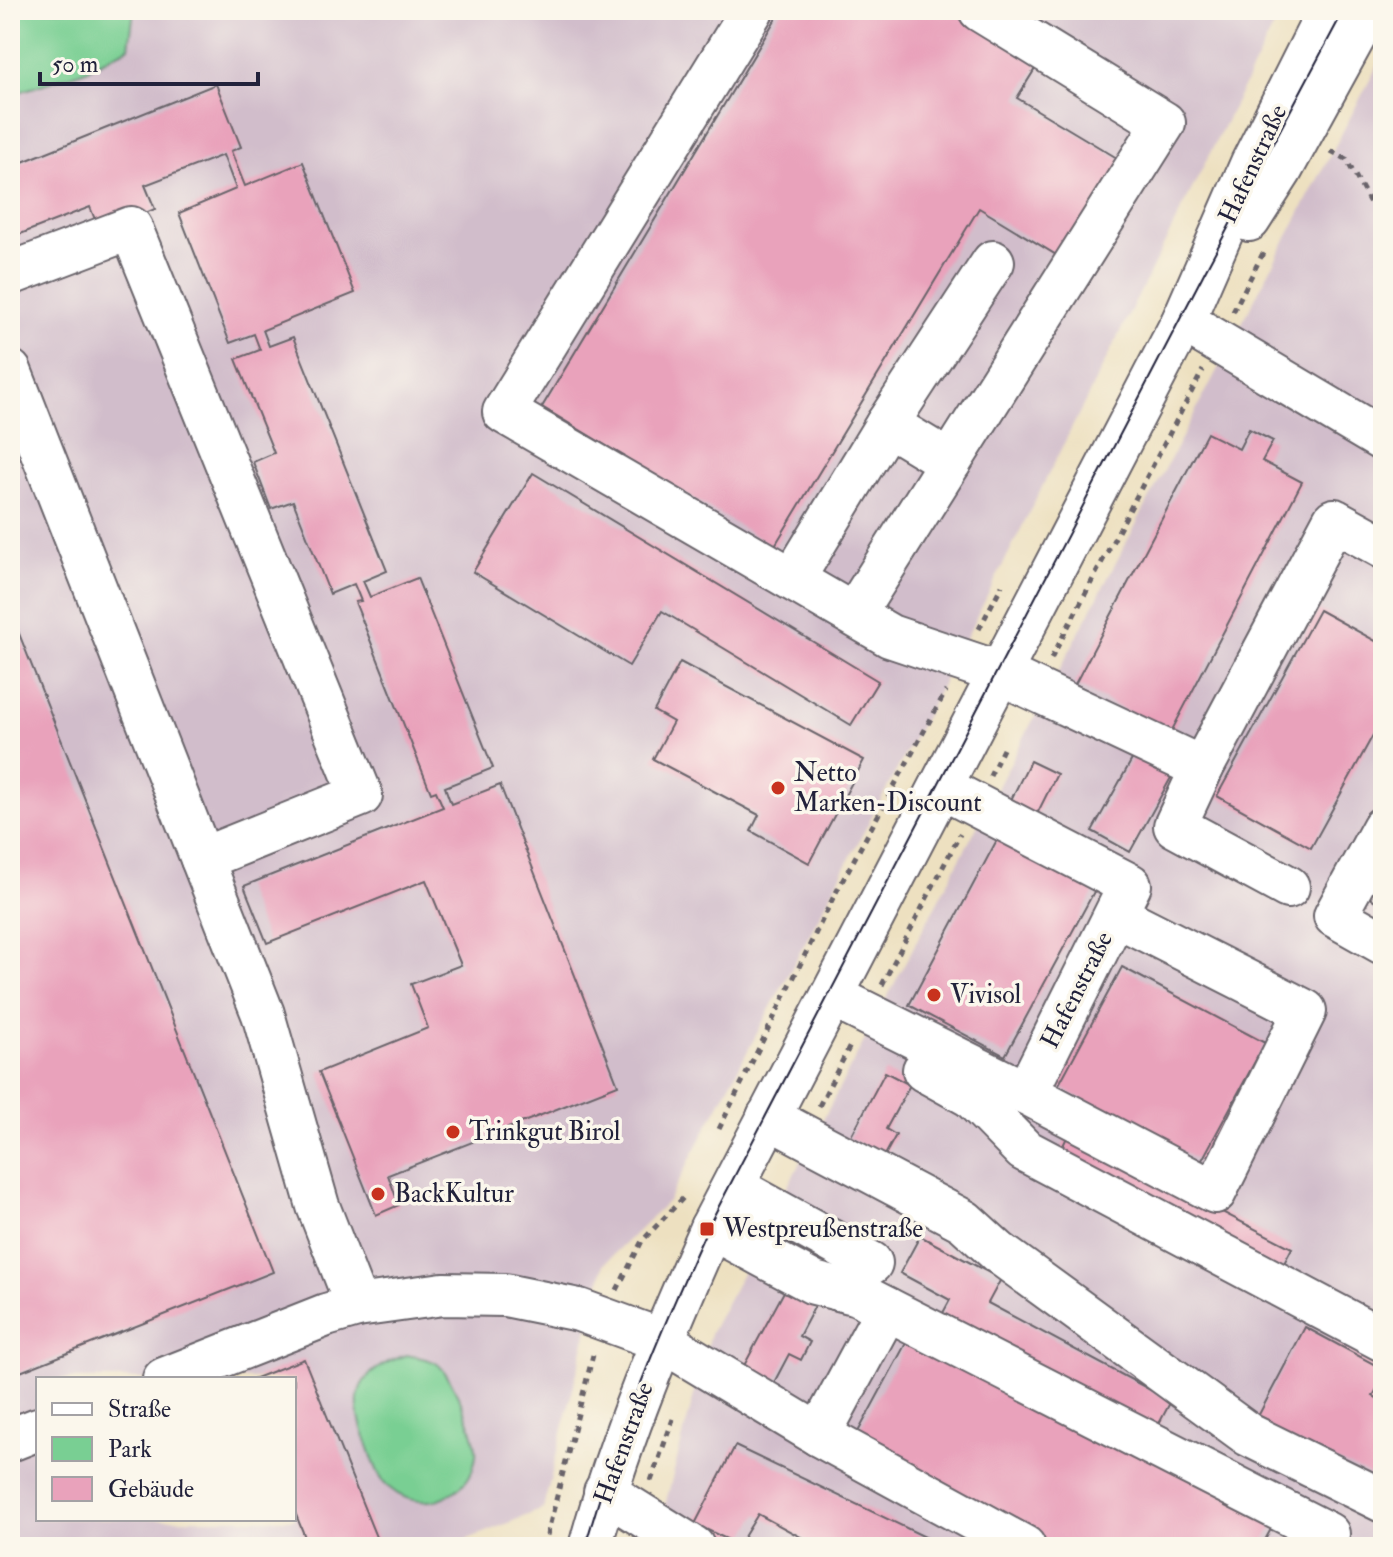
<svg xmlns="http://www.w3.org/2000/svg" width="1393" height="1557" font-family="'IM FELL Double Pica',serif">
<style>
.industrial{fill:#d1bdcb;fill-rule:evenodd}
.green{fill:#79cf93;stroke:#4e7867;stroke-width:2}
.building{fill:#e9a2bb}
.lines{fill:none;stroke-linecap:round;stroke-linejoin:round}
.minor-casing{stroke:#69646a;stroke-width:46}
.path{stroke:#69646a;stroke-width:5;stroke-dasharray:6 6;stroke-linecap:butt}
.minor{stroke:#fff;stroke-width:42}
.tram{stroke:#22223b;stroke-width:2}
.poi-dot{fill:#c8321e;stroke:#fbf7ec;stroke-width:3}
.labels{text-anchor:middle;dominant-baseline:central;stroke-width:7;stroke-linejoin:round;paint-order:stroke}
.street-label{font-size:26px;fill:#22223b;stroke:#fbf7ec}
.poi-label{font-size:26px;fill:#22223b;stroke:#fbf7ec;text-anchor:start}
</style>
<rect width="100%" height="100%" fill="#fbf7ec"/>
<filter id="ink" filterUnits="userSpaceOnUse"><feTurbulence type="fractalNoise" baseFrequency=".0125" numOctaves="2"/><feDisplacementMap in="SourceGraphic" scale="16" xChannelSelector="R" yChannelSelector="G"/><feConvolveMatrix kernelMatrix="1 2 1 2 8 2 1 2 1" color-interpolation-filters="sRGB"/></filter>
<filter id="wash" filterUnits="userSpaceOnUse"><feTurbulence type="fractalNoise" baseFrequency=".006" numOctaves="4" result="noise"/><feDisplacementMap in="SourceGraphic" scale="32" xChannelSelector="R" yChannelSelector="G"/><feGaussianBlur stdDeviation="1.8" result="paint"/><feColorMatrix in="noise" values="0 0 0 0 0 0 0 0 0 0 0 0 0 0 0 0 0 1.4 0 .05"/><feComposite in="paint" operator="in"/></filter>
<g filter="url(#wash)">
<rect width="100%" height="100%" fill="#ede0c0"/>
<!-- industrial -->
<g class="industrial">
<path d="M10 10H1282L955 660 668 1201 604 1264 543 1509 448 1547H10ZM38 1379H294V1519H38Z"/>
<path d="M1383 55V1547H654L710 1334Z"/>
</g>
<!-- green -->
<g class="green">
<path d="M10 10H134L129 47 86 70 10 95Z"/>
<path d="M406 1355C416 1357 428 1358 436 1363 451 1372 479 1439 476 1456 473 1475 466 1485 450 1494 429 1507 400 1502 384 1482 376 1473 372 1455 367 1443 348 1395 356 1372 406 1355Z"/>
</g>
<g id="blocks">
<!-- building -->
<g class="building">
<path d="M781 10H948L1038 64 1017 98 1122 161 1063 259 979 208 774 547 542 407Z"/>
<path d="M216 84 241 147 231 151 245 186 303 162 355 293 263 330 269 346 293 337 387 571 363 581 370 597 417 578 493 768 445 787 451 804 500 785 618 1085 388 1175 399 1205 376 1215 319 1072 428 1028 411 984 461 965 426 880 267 943 244 886 443 807 436 791 431 793 355 602 361 601 354 584 330 594 293 501 271 509 253 462 274 453 236 359 260 350 254 334 230 343 179 213 236 189 223 155 145 185 155 209 100 232 90 207 10 238V167Z"/>
<path d="M1249 429 1273 441 1262 461 1302 482 1170 734 1075 684 1207 433 1239 449Z"/>
<path d="M533 473 878 681 851 725 662 611 629 666 473 572Z"/>
<path d="M1319 610 1383 645V717L1311 848 1217 796Z"/>
<path d="M10 611 273 1272 10 1376Z"/>
<path d="M680 662 864 760 809 863 751 831 759 815 653 759 673 722 654 711Z"/>
<path d="M1135 754 1173 774 1130 852 1092 831Z"/>
<path d="M1030 761 1057 774 1033 822 1007 808Z"/>
<path d="M999 836 1096 888 1005 1056 909 1005Z"/>
<path d="M1383 858V905L1363 894Z"/>
<path d="M1122 967 1265 1043 1201 1162 1058 1086Z"/>
<path d="M885 1072 910 1085 886 1129 896 1135 884 1157 850 1138Z"/>
<path d="M1069 1133 1292 1248 1280 1271 1058 1156Z"/>
<path d="M920 1236 1001 1279 988 1303 1171 1401 1152 1437 938 1322 950 1300 900 1273Z"/>
<path d="M787 1286 817 1302 799 1336 810 1342 801 1360 789 1354 770 1390 740 1373Z"/>
<path d="M1305 1327 1383 1369V1378L1373 1396 1383 1401V1481L1254 1424Z"/>
<path d="M913 1330 1275 1522 1261 1547H1046L852 1443Z"/>
<path d="M304 1359 380 1547H309L294 1510V1379H253Z"/>
<path d="M735 1446 946 1547H819L758 1514 739 1545 695 1524Z"/>
</g>
</g>
</g>
<g filter="url(#ink)">
<use href="#blocks" fill-opacity="0" stroke="#69646a" stroke-width="2"/>
<g class="lines">
<defs>
<g id="minor">
<path d="M752 10 504 412 890 636 1000 673 1202 768 1175 826 1288 887"/>
<path d="M1249 220 1281 170 1369 10"/>
<path d="M10 274 131 228 361 795 202 859"/>
<path d="M1183 321 1383 440"/>
<path d="M10 371 263 1014 318 1206 357 1306"/>
<path d="M887 424 993 262"/>
<path d="M793 579 887 424 950 462"/>
<path d="M854 614 1164 123 980 10"/>
<path d="M1202 768 1334 520 1383 547"/>
<path d="M1383 828 1335 916 1383 943"/>
<path d="M832 996 1026 1093 1130 885 941 787"/>
<path d="M924 1070 971 1096 1024 1150 1383 1340"/>
<path d="M1026 1093 1215 1192 1305 1011 1116 915"/>
<path d="M768 1117 964 1221 998 1252 1249 1435 1383 1501"/>
<path d="M733 1187 871 1263"/>
<path d="M711 1228 814 1283 858 1294 1328 1534 1322 1547"/>
<path d="M164 1379 326 1315 357 1306 443 1294 505 1295 579 1310 661 1340 819 1435 1024 1547"/>
<path d="M819 1435 887 1309"/>
<path d="M10 1440 38 1429"/>
<path d="M605 1492 693 1547"/>
<path d="M590 1547C620 1437 665 1332 711 1228L1183 321 1252 163 1329 10"/>
</g>
</defs>
<!-- minor casing -->
<use href="#minor" class="minor-casing"/>
<!-- path -->
<g class="path">
<path d="M1331 151 1346 159 1374 210"/>
<path d="M1233 312 1263 253"/>
<path d="M979 629 1002 585"/>
<path d="M1051 659 1203 370"/>
<path d="M990 776 1005 745"/>
<path d="M882 985 960 834"/>
<path d="M819 1106 851 1044"/>
<path d="M719 1129 833 898 946 691"/>
<path d="M617 1290 642 1241 686 1195"/>
<path d="M651 1481 673 1419"/>
<path d="M544 1547 594 1351"/>
</g>
<!-- minor -->
<use href="#minor" class="minor"/>
<!-- tram -->
<path class="tram" d="M585 1547C616 1437 660 1332 707 1229L1204 273 1344 10"/>
</g>
</g>
<!-- markers -->
<g class="poi-dot">
<circle cx="778" cy="788" r="8"/>
<circle cx="934" cy="995" r="8"/>
<circle cx="453" cy="1132" r="8"/>
<circle cx="378" cy="1194" r="8"/>
<rect x="699" y="1221" width="16" height="16" rx="4"/>
</g>
<g class="labels">
<!-- street labels -->
<g class="street-label">
<text transform="translate(1253 164) rotate(-65)">Hafenstraße</text>
<text transform="translate(1077 990) rotate(-63)">Hafenstraße</text>
<text transform="translate(624 1443) rotate(-70)">Hafenstraße</text>
</g>
<!-- poi labels -->
<g class="poi-label">
<text x="794" y="773">Netto<tspan x="794" dy="30">Marken-Discount</tspan></text>
<text x="950" y="995">Vivisol</text>
<text x="469" y="1132">Trinkgut Birol</text>
<text x="394" y="1194">BackKultur</text>
<text x="723" y="1229">Westpreußenstraße</text>
</g>
</g>
<!-- margin -->
<rect width="1393" height="1557" fill="none" stroke="#fbf7ec" stroke-width="40"/>
<!-- legend -->
<rect x="36" y="1377" width="260" height="144" fill="#fbf7ec" stroke="#a4a2a5" stroke-width="2"/>
<rect x="52" y="1403" width="40" height="12" fill="#ffffff" stroke="#a4a2a5" stroke-width="2"/>
<text x="108" y="1417" font-size="24" fill="#22223b">Straße</text>
<rect x="52" y="1437" width="40" height="24" fill="#79cf93" stroke="#a4a2a5" stroke-width="2"/>
<text x="108" y="1457" font-size="24" fill="#22223b">Park</text>
<rect x="52" y="1477" width="40" height="24" fill="#e9a2bb" stroke="#a4a2a5" stroke-width="2"/>
<text x="108" y="1497" font-size="24" fill="#22223b">Gebäude</text>
<!-- scale -->
<path d="M40 72v12h218v-12" fill="none" stroke="#22223b" stroke-width="4"/>
<text x="52" y="72" font-size="24" fill="#22223b" stroke="#fbf7ec" stroke-width="6" paint-order="stroke">50 m</text>
</svg>
